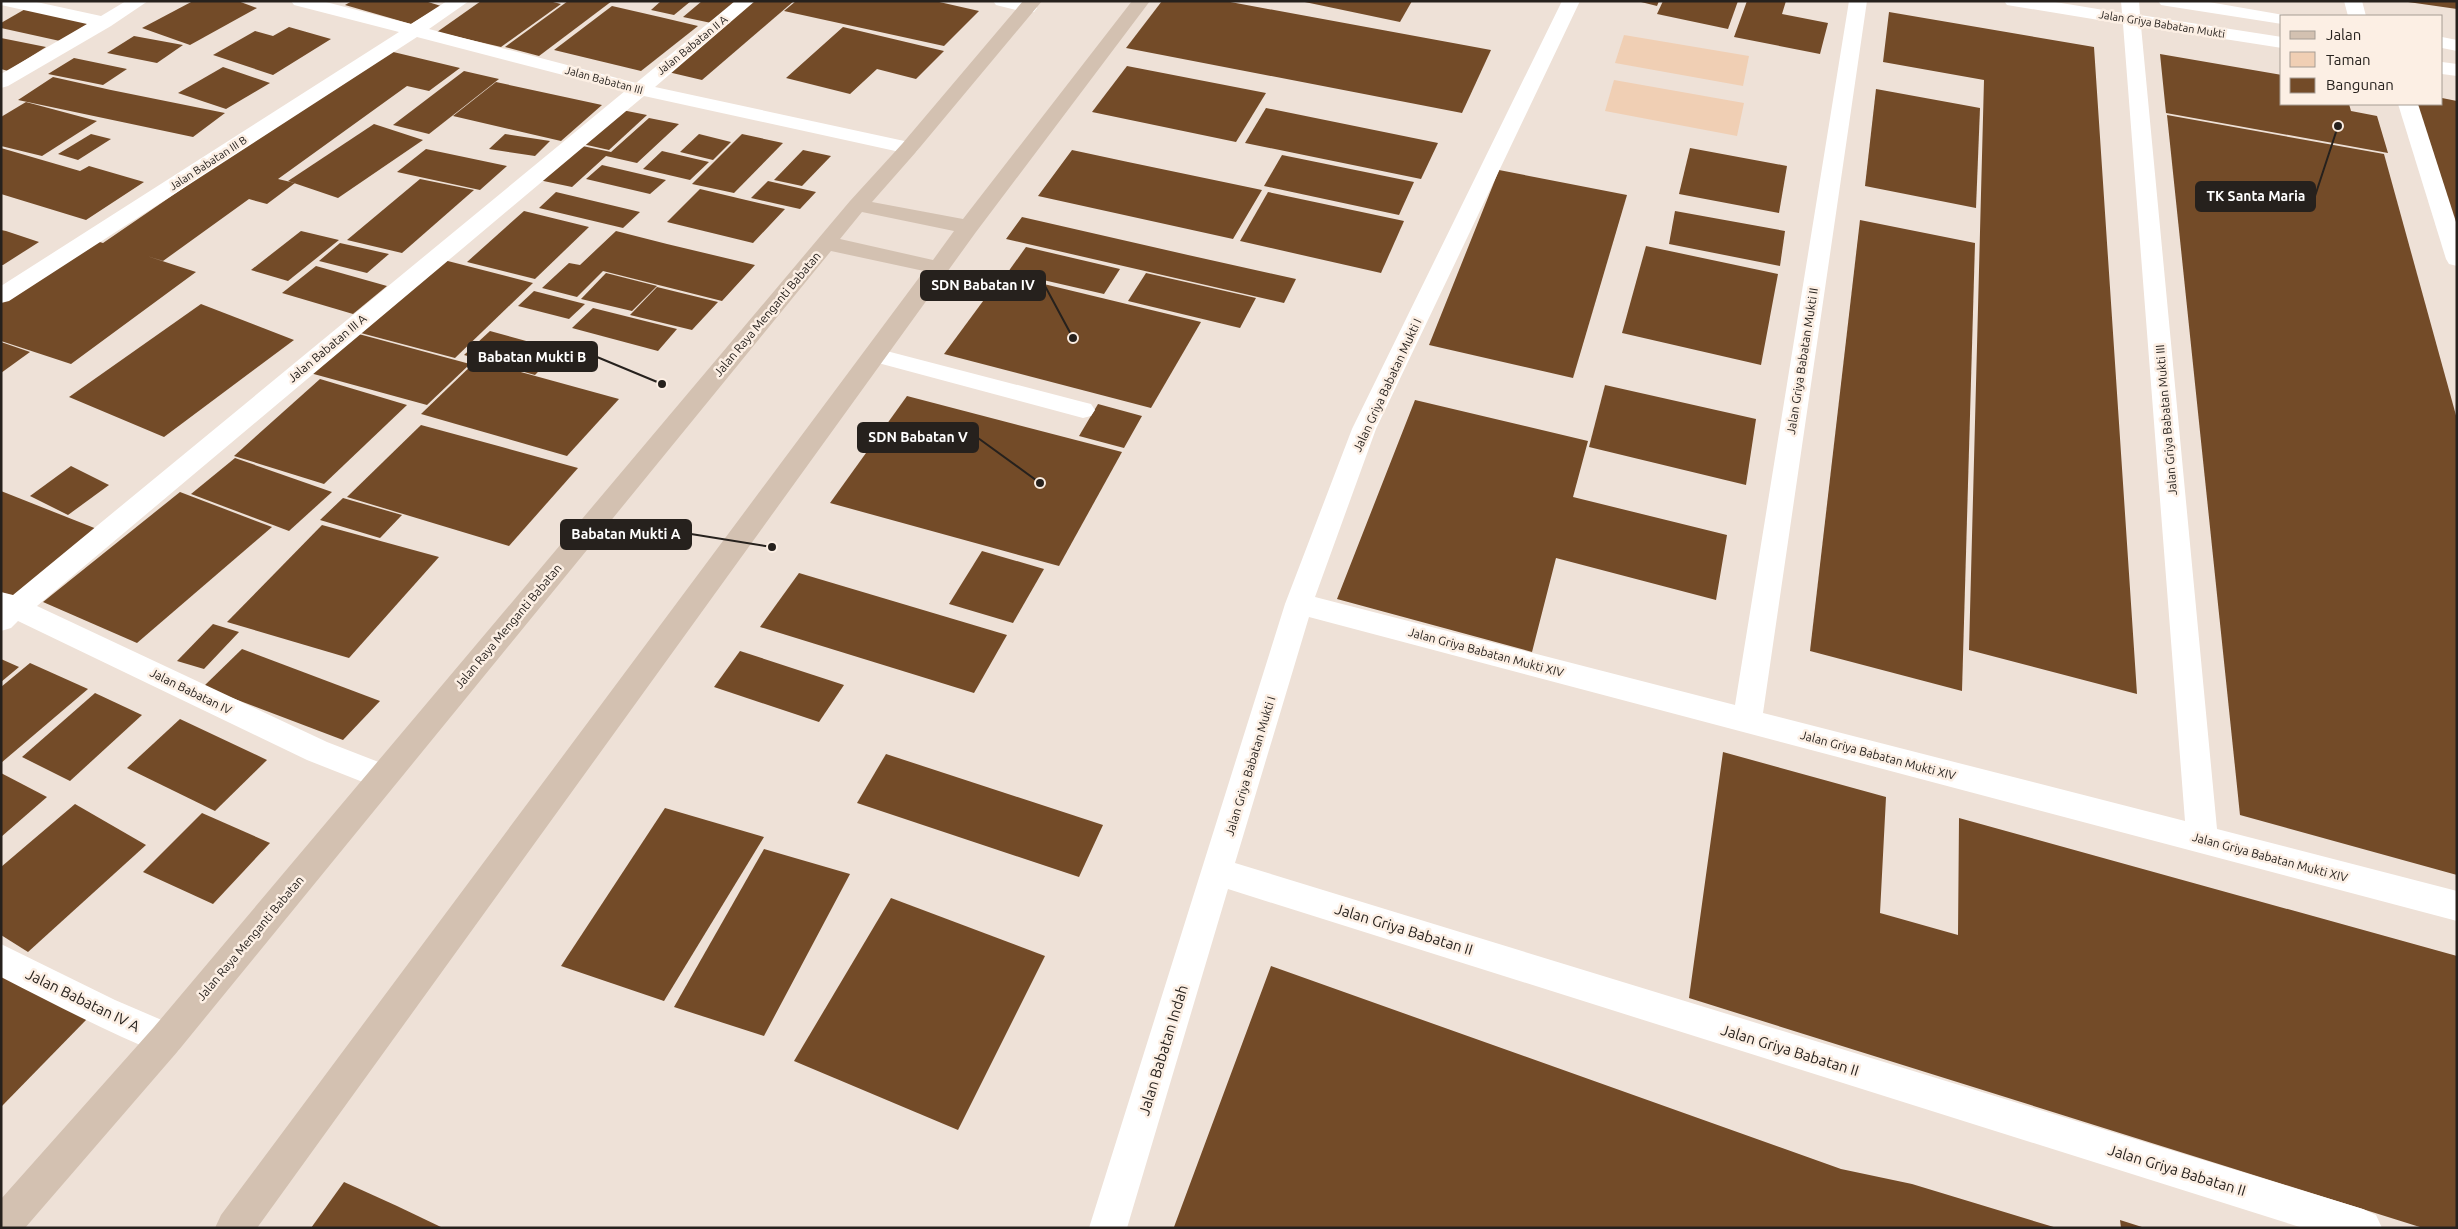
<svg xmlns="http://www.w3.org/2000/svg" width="2458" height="1229" font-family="Ubuntu,sans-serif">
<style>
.green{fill:#f0cfb4}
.building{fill:#734b28}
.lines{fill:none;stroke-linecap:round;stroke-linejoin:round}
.service{fill:#fff;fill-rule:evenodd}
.minor{fill:#fff;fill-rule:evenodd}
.secondary{fill:#d3c1b1;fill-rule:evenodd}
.labels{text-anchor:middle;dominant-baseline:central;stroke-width:5;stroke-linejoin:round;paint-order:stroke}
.far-street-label{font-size:11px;fill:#26211d;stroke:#fcefe4}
.street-label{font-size:12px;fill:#26211d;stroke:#fcefe4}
.near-street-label{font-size:15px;fill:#26211d;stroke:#fcefe4}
.leader{fill:none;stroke:#26211d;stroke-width:2}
.callout-dot{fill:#26211d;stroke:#fcefe4;stroke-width:2}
.callout{fill:#26211d;stroke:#26211d;stroke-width:2}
.callout-label{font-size:14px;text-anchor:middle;font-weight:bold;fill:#fff}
</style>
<rect width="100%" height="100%" fill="#eee1d7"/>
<!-- green -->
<g class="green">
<path d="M1624 35 1749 56 1743 86 1615 63Z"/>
<path d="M1614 80 1744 103 1737 136 1605 111Z"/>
</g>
<!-- building -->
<g class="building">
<path d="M193 1H238L257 8 190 45 142 28Z"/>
<path d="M352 1H425L441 6 411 24 345 5Z"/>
<path d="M481 1H549L561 4 501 47 437 32Z"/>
<path d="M568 1H612L539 56 505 47Z"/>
<path d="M661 1H691L674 15 651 10Z"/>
<path d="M702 1H744L716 24 683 17Z"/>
<path d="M754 1H794L702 80 668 72Z"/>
<path d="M796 1H935L979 11 944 46 784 11Z"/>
<path d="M1162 1H1225L1491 50 1462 113 1126 48Z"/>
<path d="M1300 1H1412L1400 22Z"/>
<path d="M1637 1H1659L1657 6Z"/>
<path d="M1663 1H1738L1728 29 1657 14Z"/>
<path d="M1747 1H1786L1782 14 1828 23 1820 54 1734 37Z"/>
<path d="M2408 1H2457V9L2408 2Z"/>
<path d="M612 6 660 17 698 26 641 71 554 50Z"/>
<path d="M27 8 91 22 60 41 1 28V23Z"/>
<path d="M1889 12 2094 47 2137 694 1969 650 1984 80 1883 62Z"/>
<path d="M289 27 331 39 273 75 213 55 255 31 273 36Z"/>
<path d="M843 27 906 42 944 51 916 79 877 69 850 94 786 78Z"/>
<path d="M134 36 183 45 157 63 107 53Z"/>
<path d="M1 38 46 47 8 71 1 69Z"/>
<path d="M385 50 460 68 429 91 407 86 278 179 295 183 267 204 249 199 163 261 147 256 196 272 71 364 1 341V302L93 240 103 243Z"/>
<path d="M2160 54 2282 75V104H2349L2351 111 2377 116 2388 153 2166 113Z"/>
<path d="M74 58 127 69 103 85 48 74Z"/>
<path d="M1127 66 1266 93 1236 142 1092 112Z"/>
<path d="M223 67 270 83 226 109 178 93Z"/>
<path d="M464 71 499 79 429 134 393 125Z"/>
<path d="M53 77 111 90 225 113 193 137 18 100Z"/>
<path d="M496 82 537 91 602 105 561 141 453 116Z"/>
<path d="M1876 89 1980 108 1976 208 1865 186Z"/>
<path d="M2442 98 2457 101 2456 228 2413 104H2442Z"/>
<path d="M26 102 97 121 42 156 1 146V117Z"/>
<path d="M1266 108 1438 143 1421 179 1245 143Z"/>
<path d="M617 109 647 115 609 150 578 143Z"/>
<path d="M2167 115 2384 154 2457 419V875L2240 815Z"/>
<path d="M649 118 679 124 637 163 606 156 572 187 534 179 573 144 611 152Z"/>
<path d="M374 124 423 140 338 198 288 181Z"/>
<path d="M91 134 111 139 78 160 58 154Z"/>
<path d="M505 134 550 141 535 156 489 149Z"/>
<path d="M699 134 731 142 713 160 680 152Z"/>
<path d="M742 134 783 143 734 193 692 184Z"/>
<path d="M1 148 80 171 89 166 144 182 86 220 1 194Z"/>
<path d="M1690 148 1787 166 1779 213 1679 194Z"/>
<path d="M426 149 507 166 480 190 397 172Z"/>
<path d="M803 150 831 156 802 186 774 180Z"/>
<path d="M1072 150 1128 162 1262 190 1233 239 1038 196Z"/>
<path d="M662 151 709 162 690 180 643 169Z"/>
<path d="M1282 155 1414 182 1399 215 1264 186Z"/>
<path d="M602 165 666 180 650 194 586 179Z"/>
<path d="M1499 170 1627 195 1573 378 1429 345Z"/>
<path d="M420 179 474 190 402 253 347 240Z"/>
<path d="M768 181 816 192 800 209 751 198Z"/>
<path d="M700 189 746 200 785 209 753 243 667 222Z"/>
<path d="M556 192 640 212 623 228 539 208Z"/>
<path d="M1268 192 1404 221 1381 273 1240 241Z"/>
<path d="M524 211 589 227 535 279 467 262Z"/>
<path d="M1675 211 1785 231 1780 266 1669 244Z"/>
<path d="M1022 217 1188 255 1296 279 1284 303 1006 239Z"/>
<path d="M1860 220 1975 243 1962 691 1810 651Z"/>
<path d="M1 230 6 231 39 242 3 265H1Z"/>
<path d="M301 231 339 240 288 281 251 270Z"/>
<path d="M616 231 667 244 755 265 722 301 603 271 577 297 542 288 569 263 580 265Z"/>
<path d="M340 243 389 254 367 273 319 261Z"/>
<path d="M1646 246 1778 274 1761 365 1622 333Z"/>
<path d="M1026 247 1120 269 1104 294 1008 272Z"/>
<path d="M440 259 533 283 455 358 357 332Z"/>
<path d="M316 266 387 286 353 314 282 293Z"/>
<path d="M606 273 657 286 632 311 581 299Z"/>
<path d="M1146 273 1256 298 1240 328 1128 301Z"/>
<path d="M1003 274 1201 322 1151 408 944 354Z"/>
<path d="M657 287 718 302 692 330 630 315Z"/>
<path d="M534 291 585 304 569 319 518 306Z"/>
<path d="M201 304 294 340 164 437 69 397Z"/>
<path d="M593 308 677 329 658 351 572 328Z"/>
<path d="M490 331 559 350 535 375 464 355Z"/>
<path d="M355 333 470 364 427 405 310 373Z"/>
<path d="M1 342 30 352 1 373Z"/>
<path d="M477 360 528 374 619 399 567 456 421 414Z"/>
<path d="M320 379 407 405 324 484 234 456Z"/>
<path d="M1605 385 1756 419 1746 485 1589 447Z"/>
<path d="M907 396 1122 452 1059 566 830 503Z"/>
<path d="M1415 400 1588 441 1573 497 1727 535 1716 600 1556 558 1532 652 1337 599Z"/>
<path d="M1098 404 1142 416 1124 448 1079 436Z"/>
<path d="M421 425 502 447 578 468 509 546 347 497Z"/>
<path d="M235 458 332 492 289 531 191 494Z"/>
<path d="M71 466 109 485 68 515 30 496Z"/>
<path d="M1 491 102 531 17 600 1 593Z"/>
<path d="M180 492 272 527 137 643 43 602Z"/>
<path d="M343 498 402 515 380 538 320 520Z"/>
<path d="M322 525 439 557 349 658 227 622Z"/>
<path d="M982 551 1044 569 1013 623 949 604Z"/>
<path d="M799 573 1007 635 974 693 760 627Z"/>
<path d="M213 624 239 632 204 669 177 661Z"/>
<path d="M242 649 380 701 343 740 203 687Z"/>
<path d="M740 651 844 685 819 722 714 687Z"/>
<path d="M1 659 19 667 1 682Z"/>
<path d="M30 663 88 689 1 763V687Z"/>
<path d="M95 693 142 715 70 781 22 757Z"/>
<path d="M180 719 267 760 215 811 127 768Z"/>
<path d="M1723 752 1886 797 1880 913 1958 935 1959 818 2457 956V1228H2423L1689 998Z"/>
<path d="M886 754 1103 825 1079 877 857 803Z"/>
<path d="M1 773 47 797 1 837Z"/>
<path d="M75 804 146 845 28 952 1 935V867Z"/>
<path d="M665 808 764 837 664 1001 561 966Z"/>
<path d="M202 813 270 843 213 904 143 872Z"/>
<path d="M764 849 850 874 764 1036 674 1007Z"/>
<path d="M891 898 1045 956 958 1130 794 1061Z"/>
<path d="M1271 966 1841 1169 1912 1184 2057 1228H1177L1174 1227Z"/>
<path d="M1 973 87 1019 1 1107Z"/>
<path d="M344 1182 397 1206 443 1228H311Z"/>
<path d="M2120 1220 2142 1227V1228H2121Z"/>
</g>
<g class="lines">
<!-- service -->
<path class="service" d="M875 348 1083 402 1091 404 1095 410 1091 416 1083 418 867 360 864 355 867 350Z"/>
<!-- minor -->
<g class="minor">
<path d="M1 1H32L101 16 126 1H148L111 26 8 86 1 88V74L87 24 1 5Z"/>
<path d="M291 1H322L411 24 447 1H469L429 29 636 83 735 1H755L655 87 909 142 916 144 919 148 916 152 909 154 644 96 37 606 327 742 394 768 398 777 394 786 383 790 307 760 18 621 11 628 1 631V592L13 595 625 91 417 37 9 301 1 303V286L399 32 294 5Z"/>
<path d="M993 1H1023L1034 4 1037 8 1034 12 1028 13 996 5Z"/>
<path d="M1562 1H1580L1376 429 1315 597 1735 705 1849 1H1867L1763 713 2185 821 2123 24 2013 6 2007 5 2004 1H2049L2122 13 2121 1H2139L2140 15 2282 37V48L2141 26 2217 829 2457 891V921L1309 617 1235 863 2363 1209 2376 1215 2382 1228H2303L1228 889 1127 1228H1089L1285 604 1352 429Z"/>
<path d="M2158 1H2203L2289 16H2282V24L2167 6 2161 5Z"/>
<path d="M2344 1H2362L2366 16H2348Z"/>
<path d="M2442 37 2457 40V51L2442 48Z"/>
<path d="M2442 62 2457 64V76L2442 74Z"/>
<path d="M2398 104H2418L2457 225V266L2449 264 2446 259Z"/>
<path d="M1 944 115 1000 178 1027 183 1039 178 1051 166 1056C109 1033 56 1005 1 977Z"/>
</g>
<!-- secondary -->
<path class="secondary" d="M1023 1H1042L916 152 872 202 963 219 1132 1H1150L976 232 257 1228H215L221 1215 924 271 831 251 178 1051 25 1228H1V1199L154 1027 850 201 902 144ZM862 212 954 231 933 260 840 239Z"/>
</g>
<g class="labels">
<!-- far-street labels -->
<g class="far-street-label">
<text transform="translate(2162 24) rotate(9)">Jalan Griya Babatan Mukti</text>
<text transform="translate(692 45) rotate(-39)">Jalan Babatan II A</text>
<text transform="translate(604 80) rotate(15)">Jalan Babatan III</text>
<text transform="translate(208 163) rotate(-33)">Jalan Babatan III B</text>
</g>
<!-- street labels -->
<g class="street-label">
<text transform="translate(767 314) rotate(-50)">Jalan Raya Menganti Babatan</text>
<text transform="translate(327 348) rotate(-40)">Jalan Babatan III A</text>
<text transform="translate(1802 361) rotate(-81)">Jalan Griya Babatan Mukti II</text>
<text transform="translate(1387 385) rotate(-65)">Jalan Griya Babatan Mukti I</text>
<text transform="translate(2166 420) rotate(-95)">Jalan Griya Babatan Mukti III</text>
<text transform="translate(508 626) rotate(-50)">Jalan Raya Menganti Babatan</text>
<text transform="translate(1486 652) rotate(15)">Jalan Griya Babatan Mukti XIV</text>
<text transform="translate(191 691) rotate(26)">Jalan Babatan IV</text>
<text transform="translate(1878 755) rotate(15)">Jalan Griya Babatan Mukti XIV</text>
<text transform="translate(1250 766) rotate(-73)">Jalan Griya Babatan Mukti I</text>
<text transform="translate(2270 857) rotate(15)">Jalan Griya Babatan Mukti XIV</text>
<text transform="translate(250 938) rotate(-50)">Jalan Raya Menganti Babatan</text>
</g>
<!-- near-street labels -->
<g class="near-street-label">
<text transform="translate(1404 929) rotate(17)">Jalan Griya Babatan II</text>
<text transform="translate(83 1000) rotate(26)">Jalan Babatan IV A</text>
<text transform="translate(1163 1050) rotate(-73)">Jalan Babatan Indah</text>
<text transform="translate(1790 1050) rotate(17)">Jalan Griya Babatan II</text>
<text transform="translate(2177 1170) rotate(17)">Jalan Griya Babatan II</text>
</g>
</g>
<!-- callouts -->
<path class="leader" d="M2338 126L2315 196M1073 338L1045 286M662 384L597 357M1040 483L978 438M772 547L691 534"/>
<g class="callout-dot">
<circle cx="2338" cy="126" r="5"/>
<circle cx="1073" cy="338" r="5"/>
<circle cx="662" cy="384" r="5"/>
<circle cx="1040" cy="483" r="5"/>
<circle cx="772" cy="547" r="5"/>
</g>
<g class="callout">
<rect x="2196" y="182" width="119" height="29" rx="5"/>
<rect x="921" y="271" width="124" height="29" rx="5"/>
<rect x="468" y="342" width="129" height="29" rx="5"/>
<rect x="858" y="423" width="120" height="29" rx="5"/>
<rect x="561" y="520" width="130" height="29" rx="5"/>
</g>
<g class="callout-label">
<text x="2256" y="201">TK Santa Maria</text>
<text x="983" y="290">SDN Babatan IV</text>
<text x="532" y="362">Babatan Mukti B</text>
<text x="918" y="442">SDN Babatan V</text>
<text x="626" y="539">Babatan Mukti A</text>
</g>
<!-- border -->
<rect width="2458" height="1229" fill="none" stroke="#26211d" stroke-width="5"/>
<!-- legend -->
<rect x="2280" y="15" width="162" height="90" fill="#fcefe4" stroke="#a69d94"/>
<rect x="2290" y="31" width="25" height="8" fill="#d3c1b1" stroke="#a69d94"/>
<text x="2326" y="40" font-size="15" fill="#26211d">Jalan</text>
<rect x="2290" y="52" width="25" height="15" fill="#f0cfb4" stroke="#a69d94"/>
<text x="2326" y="65" font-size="15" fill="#26211d">Taman</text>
<rect x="2290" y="78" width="25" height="15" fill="#734b28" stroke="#a69d94"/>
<text x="2326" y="90" font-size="15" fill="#26211d">Bangunan</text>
</svg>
